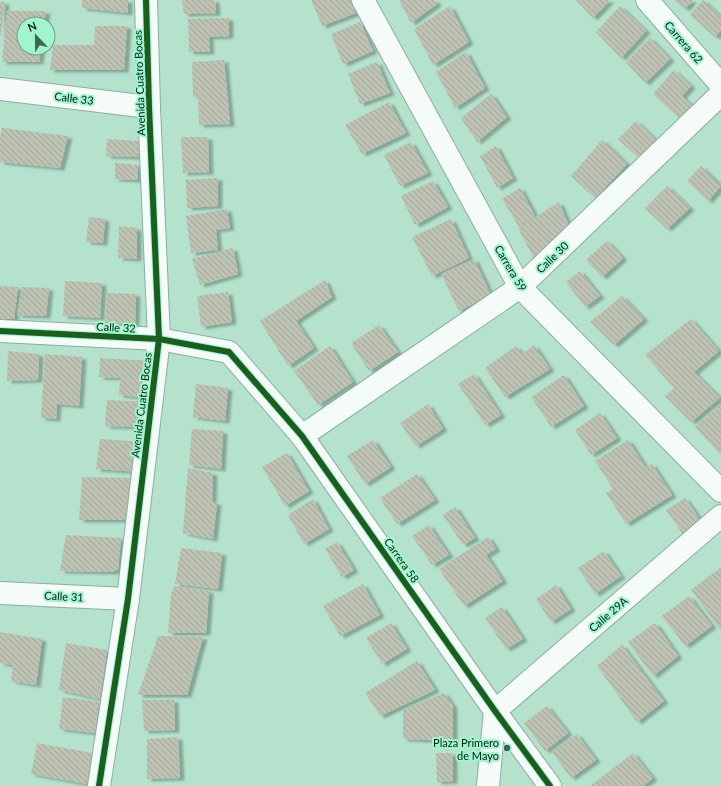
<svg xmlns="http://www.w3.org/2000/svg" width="721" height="786" font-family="Lato,sans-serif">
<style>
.building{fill:url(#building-back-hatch);filter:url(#shadow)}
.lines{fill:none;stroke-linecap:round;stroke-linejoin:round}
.minor-casing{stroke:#8aaf9f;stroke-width:24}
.minor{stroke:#f4fbf8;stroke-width:22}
.cycleway-casing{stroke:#a1f5ce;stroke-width:8}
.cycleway{stroke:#1b5e20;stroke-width:6}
.poi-dot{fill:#3f6555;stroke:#a1f5ce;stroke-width:1.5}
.labels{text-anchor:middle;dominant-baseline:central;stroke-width:4;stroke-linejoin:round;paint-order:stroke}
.street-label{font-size:11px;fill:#002114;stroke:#a1f5ce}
.poi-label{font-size:11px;fill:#002114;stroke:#a1f5ce;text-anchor:end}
</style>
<defs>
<pattern id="building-back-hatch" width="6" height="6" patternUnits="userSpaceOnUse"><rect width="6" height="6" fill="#bec2b2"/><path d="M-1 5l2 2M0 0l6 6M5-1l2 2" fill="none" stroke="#a2a698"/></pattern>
<filter id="shadow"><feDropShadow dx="4.5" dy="2.5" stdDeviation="1" flood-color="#0004"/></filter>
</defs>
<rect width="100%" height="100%" fill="#b4e2cd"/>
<!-- building -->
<g class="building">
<path d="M82 0H128V13L82 8Z"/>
<path d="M182 0H215L216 13 184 14Z"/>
<path d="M311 0H350L356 13 322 26Z"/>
<path d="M399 0H435L437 4 411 23Z"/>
<path d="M576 0H610L593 18Z"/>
<path d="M674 0H693L685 9Z"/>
<path d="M703 0 721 17V30L715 37 690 15Z"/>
<path d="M0 2H5L1 36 0 35Z"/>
<path d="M450 6 469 42 433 65 414 29Z"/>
<path d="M620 6 646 31 621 58 596 32Z"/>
<path d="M7 11H46L44 24H24V48H41L39 62H2Z"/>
<path d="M229 18V36L209 37 210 52H189L188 19Z"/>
<path d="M360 22 373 51 343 64 331 34Z"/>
<path d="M95 26H127L124 70H50L53 45H94Z"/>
<path d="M650 38 670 59 645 83 626 62Z"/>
<path d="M466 52 485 88 455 108 436 72Z"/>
<path d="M224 60 230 124 199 125 198 97H193L192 62Z"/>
<path d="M377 62 390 93 360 104 348 74Z"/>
<path d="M674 70 691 86 682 96 695 109 683 122 653 94Z"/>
<path d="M491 94 507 117 477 142 461 118Z"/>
<path d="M389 102 406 133 362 154 345 125Z"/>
<path d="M636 121 657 141 640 159 618 139Z"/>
<path d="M2 128 68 136 60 168 0 162V137Z"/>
<path d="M181 137H208L209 172 183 173Z"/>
<path d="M107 139 139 141 138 157 106 156Z"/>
<path d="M602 140 627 164 595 198 571 176Z"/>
<path d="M411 142 428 173 400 186 384 155Z"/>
<path d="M496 146 513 178 497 188 480 156Z"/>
<path d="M115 163 138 165V180L115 179Z"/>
<path d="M701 166 721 186 708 201 687 181Z"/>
<path d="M218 178V206L187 208 186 180Z"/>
<path d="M433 181 448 207 415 225 401 196Z"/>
<path d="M667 186 690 208 667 229 645 208Z"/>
<path d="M520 188 535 216 519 227 502 199Z"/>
<path d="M559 202 571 231 534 259 518 228Z"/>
<path d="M227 209 230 228 216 230 218 250 191 253 186 216Z"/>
<path d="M89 217 105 219 103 243 86 242Z"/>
<path d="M451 219 469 258 432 276 412 237Z"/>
<path d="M119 226 137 228V259L118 258Z"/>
<path d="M607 241 623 258 602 277 586 260Z"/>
<path d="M233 248 238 274 200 285 192 259Z"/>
<path d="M474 259 491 295 459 311 441 274Z"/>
<path d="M580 271 600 296 585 307 566 282Z"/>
<path d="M325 280 332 297 296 321 314 348 288 366 260 321Z"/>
<path d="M65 281 102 283 100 318 63 316Z"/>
<path d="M0 286 18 287 14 319H0Z"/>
<path d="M22 287 49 288 46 316 17 315Z"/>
<path d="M228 292 232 322 201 327 197 296Z"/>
<path d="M107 293 136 294 135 325 105 323Z"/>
<path d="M622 296 644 319 614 345 590 322Z"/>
<path d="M691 319 719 351 694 372 720 398 691 422 665 396 674 388 645 355Z"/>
<path d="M379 325 398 352 369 371 351 343Z"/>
<path d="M534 345 550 369 505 397 485 368 516 346 522 354Z"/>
<path d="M330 346 353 382 318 405 294 371Z"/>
<path d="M8 351 39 354 38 380 7 381Z"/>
<path d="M45 354 82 357 79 406 57 404 56 419 41 418Z"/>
<path d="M100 358 151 361 148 398 119 395 120 378 99 377Z"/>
<path d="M474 374 501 415 485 425 458 384Z"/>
<path d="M564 375 584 406 551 427 531 397Z"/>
<path d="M196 384 228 388 225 421 193 417Z"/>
<path d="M107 400 148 402 145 427 105 426Z"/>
<path d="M428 404 443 429 416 446 400 423Z"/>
<path d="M721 404V452L719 453 695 427Z"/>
<path d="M600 413 617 438 591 455 575 430Z"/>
<path d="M192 429 223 431 221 469 189 465Z"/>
<path d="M100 439 144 442 141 472 96 469Z"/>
<path d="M373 440 391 467 365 484 347 456Z"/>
<path d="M628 440 646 468 652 464 672 495 626 524 606 493 613 489 595 461Z"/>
<path d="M287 453 309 491 285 506 262 467Z"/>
<path d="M188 468 213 473 212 502 217 503 213 539 183 533Z"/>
<path d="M417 474 435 500 397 524 380 498Z"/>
<path d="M82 477 132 478 128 520H79Z"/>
<path d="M685 498 706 528 686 539 666 510Z"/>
<path d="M313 499 329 529 304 544 288 515Z"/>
<path d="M455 507 475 538 463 545 443 515Z"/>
<path d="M429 525 449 555 432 565 412 536Z"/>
<path d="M66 535 121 538 118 569 113 572 60 571Z"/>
<path d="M488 537 496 549 486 555 503 581 464 606 439 569Z"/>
<path d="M337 542 354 570 342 577 325 549Z"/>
<path d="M181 548 222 553 218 589 175 584Z"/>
<path d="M604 551 621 576 595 594 578 568Z"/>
<path d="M721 567V631L691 590Z"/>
<path d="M363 584 380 615 340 636 323 606Z"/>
<path d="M556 585 571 609 551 622 536 599Z"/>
<path d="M174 586 209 591 206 633H168L171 595Z"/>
<path d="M689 596 712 626 685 646 662 616Z"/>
<path d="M502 607 523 639 506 649 485 618Z"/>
<path d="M391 623 407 649 382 664 366 638Z"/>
<path d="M655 623 678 656 653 676 628 642Z"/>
<path d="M0 632 42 639 36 685 11 681 13 665 0 663Z"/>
<path d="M158 636 203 637 187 695H138Z"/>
<path d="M66 643 107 650 100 699 59 690Z"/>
<path d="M622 645 664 701 637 722 597 666Z"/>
<path d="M417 661 435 690 380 716 365 693Z"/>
<path d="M444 693 453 706V741L403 739V710Z"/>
<path d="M63 697 99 702 95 733 59 729Z"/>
<path d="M142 700H174L175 730 144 731Z"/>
<path d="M547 706 568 733 545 751 524 723Z"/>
<path d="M577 734 596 760 571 778 552 752Z"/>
<path d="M178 737 180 778 147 779V739Z"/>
<path d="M37 743 92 753 87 784 31 774Z"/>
<path d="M436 753H453V781L437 782Z"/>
<path d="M633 753 653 778 643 786H590Z"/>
</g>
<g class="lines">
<defs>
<g id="minor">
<path d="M363 0 520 287 721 491"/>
<path d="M647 0 721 85"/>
<path d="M0 89 149 107"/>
<path d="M0 331 159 339 229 352 302 436 495 711 550 786"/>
<path d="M302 436 520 287 721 94"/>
<path d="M0 593 128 599"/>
<path d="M99 786 128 599 159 339 149 107 146 0"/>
<path d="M488 786 495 711 721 516"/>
</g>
</defs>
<!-- minor casing -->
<use href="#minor" class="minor-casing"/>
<!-- minor -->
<use href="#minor" class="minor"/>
<defs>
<g id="cycleway">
<path d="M0 331 159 339 229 352 302 436 495 711 550 786"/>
<path d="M99 786 128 599 159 339 149 107 146 0"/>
</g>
</defs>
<!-- cycleway casing -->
<use href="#cycleway" class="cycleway-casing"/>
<!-- cycleway -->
<use href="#cycleway" class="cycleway"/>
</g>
<!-- markers -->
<circle class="poi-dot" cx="507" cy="748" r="4"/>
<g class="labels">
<!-- street labels -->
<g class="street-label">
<text transform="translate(684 42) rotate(49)">Carrera 62</text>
<text transform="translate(139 83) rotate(-92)">Avenida Cuatro Bocas</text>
<text transform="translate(74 98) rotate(7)">Calle 33</text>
<text transform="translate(552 257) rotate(-44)">Calle 30</text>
<text transform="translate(511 268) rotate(59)">Carrera 59</text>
<text transform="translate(116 327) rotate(3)">Calle 32</text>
<text transform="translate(141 405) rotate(-83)">Avenida Cuatro Bocas</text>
<text transform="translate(402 560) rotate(55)">Carrera 58</text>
<text transform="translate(64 596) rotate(3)">Calle 31</text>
<text transform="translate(608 614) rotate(-41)">Calle 29A</text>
</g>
<!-- poi labels -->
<g class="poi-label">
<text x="499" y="742">Plaza Primero<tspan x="499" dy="13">de Mayo</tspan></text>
</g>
</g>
<!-- north arrow -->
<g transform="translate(36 36) rotate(338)"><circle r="19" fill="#a1f5ce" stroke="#61a084"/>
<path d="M0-3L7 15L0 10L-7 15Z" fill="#3f6555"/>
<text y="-6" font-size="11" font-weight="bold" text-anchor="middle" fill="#002114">N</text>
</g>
</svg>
